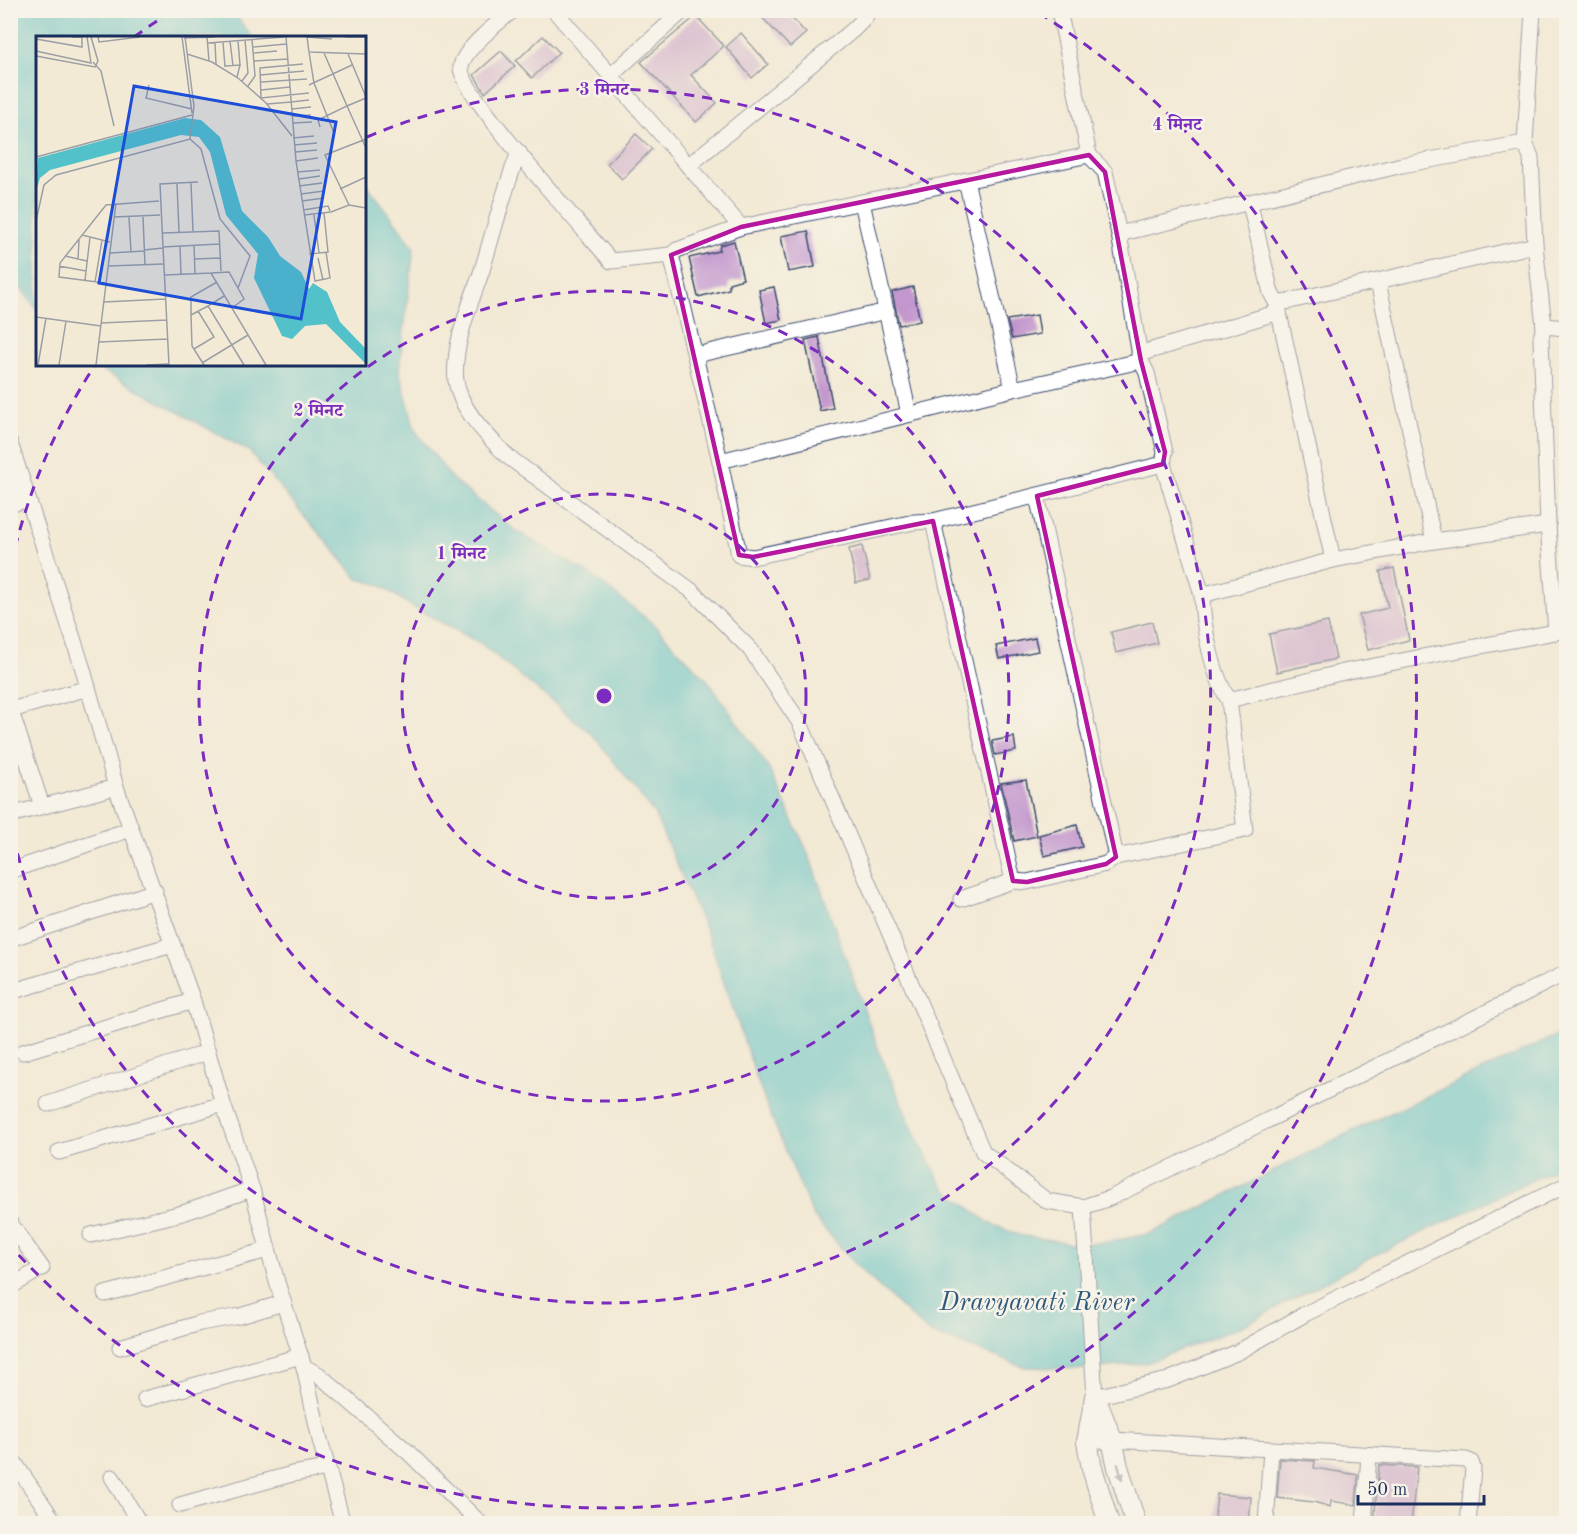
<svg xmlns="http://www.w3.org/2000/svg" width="1577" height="1534" font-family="'Old Standard TT','Noto Serif Devanagari',serif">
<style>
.water{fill:#53c1c9;stroke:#377894;stroke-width:1.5}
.building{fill:#c397cd}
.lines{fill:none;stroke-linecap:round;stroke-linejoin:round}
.minor-casing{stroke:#3b4b70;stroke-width:17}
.tertiary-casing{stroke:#3b4b70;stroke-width:22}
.minor{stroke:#fff;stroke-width:15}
.tertiary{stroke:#fff;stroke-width:20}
.oneway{fill:#8d97ae}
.marked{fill:none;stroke:#b5179e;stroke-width:4.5;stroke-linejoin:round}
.ring{fill:none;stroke:#7b2cbf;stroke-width:3;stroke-dasharray:10 8}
.labels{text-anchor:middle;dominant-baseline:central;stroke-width:5;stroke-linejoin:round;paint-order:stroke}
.water-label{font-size:26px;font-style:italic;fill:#2c5b7e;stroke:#f7f3e8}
.inset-road{fill:none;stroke:#9c9fa5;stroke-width:1.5}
.view{fill:#1d4ed8;fill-opacity:0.15;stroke:#1d4ed8;stroke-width:3}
.inset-edge{fill:none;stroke:#1b2f5e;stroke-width:3}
.centre{fill:#7b2cbf;stroke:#f7f3e8;stroke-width:3}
.ring-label{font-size:18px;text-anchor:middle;font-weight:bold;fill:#7b2cbf;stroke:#f7f3e8;stroke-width:5;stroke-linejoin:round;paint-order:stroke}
</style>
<rect width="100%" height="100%" fill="#f7f3e8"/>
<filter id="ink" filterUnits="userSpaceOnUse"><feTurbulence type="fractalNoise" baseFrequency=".0167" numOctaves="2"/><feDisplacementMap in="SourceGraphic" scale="12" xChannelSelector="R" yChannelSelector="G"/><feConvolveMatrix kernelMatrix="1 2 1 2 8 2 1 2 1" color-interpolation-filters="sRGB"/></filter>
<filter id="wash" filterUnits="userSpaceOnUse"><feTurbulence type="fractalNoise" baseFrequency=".008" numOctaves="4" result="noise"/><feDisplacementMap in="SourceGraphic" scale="24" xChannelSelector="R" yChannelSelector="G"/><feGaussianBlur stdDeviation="1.35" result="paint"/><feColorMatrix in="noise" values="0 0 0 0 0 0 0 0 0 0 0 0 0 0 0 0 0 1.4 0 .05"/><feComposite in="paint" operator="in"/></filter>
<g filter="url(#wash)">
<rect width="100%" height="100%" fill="#f2ead5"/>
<!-- water -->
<g class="water">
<path d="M11 10 232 11 252 37 38 38 37 310 11 274Z"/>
<path d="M365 182 414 247 399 370 415 430 452 479 516 531 591 575 652 623 709 682 768 767 808 853 880 1054 916 1137 944 1188 989 1223 1018 1235 1077 1244 1108 1242 1152 1233 1344 1135 1566 1031V1164L1371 1257 1243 1326 1146 1363 1090 1369 1025 1367 928 1332 858 1267 813 1216 764 1099 707 933 654 813 593 735 480 643 413 607 380 585 358 579 249 451 93 365 364 364Z"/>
</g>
<g id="blocks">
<!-- building -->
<g class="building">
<path d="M755 10H784L806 33 790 47Z"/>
<path d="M696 16 724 46 691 75 717 103 696 122 641 62Z"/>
<path d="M741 33 768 64 752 78 726 47Z"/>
<path d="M543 36 559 52 532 78 516 61Z"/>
<path d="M501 51 515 66 485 93 474 75Z"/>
<path d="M636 134 652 149 622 179 607 164Z"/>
<path d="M808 231 815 267 788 272 781 236Z"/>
<path d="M734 241 743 279 729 283V289L698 297 689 258 719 251 720 245Z"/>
<path d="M774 287 781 320 766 323 759 290Z"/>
<path d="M913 287 920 321 899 325 892 292Z"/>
<path d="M1037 315 1040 334 1012 339 1007 320Z"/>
<path d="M819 337 833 408 820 411 805 340Z"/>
<path d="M862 546 870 580 856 583 849 549Z"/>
<path d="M1394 568 1409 640 1368 650 1359 615 1388 608 1380 571Z"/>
<path d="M1152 622 1157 643 1116 653 1111 632Z"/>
<path d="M1328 622 1336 659 1277 672 1269 634Z"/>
<path d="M1035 638 1038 651 999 659 996 646Z"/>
<path d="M1014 737 1016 751 995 755 992 741Z"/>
<path d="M1026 780 1037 836 1014 841 1001 783Z"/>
<path d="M1077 825 1082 847 1044 856 1039 835Z"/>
<path d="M1280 1459 1315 1461 1314 1468 1358 1475 1356 1505 1331 1501 1330 1507 1314 1502 1277 1498Z"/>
<path d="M1379 1465 1417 1467 1411 1524H1374Z"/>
<path d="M1217 1494 1251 1497 1249 1524H1214Z"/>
</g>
</g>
</g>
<g filter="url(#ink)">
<use href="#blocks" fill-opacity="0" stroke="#3b4b70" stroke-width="1.5"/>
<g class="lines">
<defs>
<g id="minor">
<path d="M513 10C499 22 463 49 461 67 458 90 588 234 611 261L671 255 677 250 741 227"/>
<path d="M554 10 741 227 1089 155"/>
<path d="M1533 10 1525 143 1531 157 1535 245 1544 326 1541 338 1548 525 1556 632"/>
<path d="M610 76 684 10"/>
<path d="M519 152C504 190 494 230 482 270 471 303 452 345 456 381 460 410 488 436 507 456L692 591 750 649 800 723 983 1152 1047 1201 1083 1207 1110 1198 1566 973"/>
<path d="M688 166 853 30 865 18 868 10"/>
<path d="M966 180 1013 389"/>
<path d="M862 202 909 414"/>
<path d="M1250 204 1271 293 1277 304 1333 560"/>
<path d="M1119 234 1402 165 1525 143"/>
<path d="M671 255 720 461 739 555 753 557 914 522 933 521 1163 464"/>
<path d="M1378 282 1434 541"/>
<path d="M1277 304 1535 245"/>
<path d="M1544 326 1566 328"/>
<path d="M1139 354 1279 312"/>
<path d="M696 355 887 311"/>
<path d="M10 443 82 666 116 787 193 1001 223 1104 252 1189 277 1282 304 1367 320 1440 343 1524"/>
<path d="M720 461 1013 389 1141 361 1119 234 1105 172 1089 155 1059 10"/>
<path d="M1037 496 1116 857"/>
<path d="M10 505 28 499"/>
<path d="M933 521 1013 881"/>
<path d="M1202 595 1333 560 1434 541 1548 525"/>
<path d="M1229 700 1348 671 1566 630"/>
<path d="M10 708 42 806"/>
<path d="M11 710 88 688"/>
<path d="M10 815 116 787"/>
<path d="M10 871 131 829"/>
<path d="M961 899 1013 881 1027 882 1106 864 1116 857 1245 830 1229 700C1213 676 1202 624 1202 595L1163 464 1165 452 1147 373 1141 361"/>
<path d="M10 939 155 891"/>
<path d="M10 992 172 945"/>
<path d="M23 1052 193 1001"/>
<path d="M48 1104 208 1052"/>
<path d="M59 1152 223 1104"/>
<path d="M1083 1207 1095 1397 1168 1380 1238 1352 1305 1314 1566 1185"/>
<path d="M10 1223 42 1268 10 1287"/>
<path d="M91 1235 183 1213 252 1189"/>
<path d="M105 1294 268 1250"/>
<path d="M120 1347 200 1323 240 1316 283 1303"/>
<path d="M304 1367 318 1374 408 1452 481 1524"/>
<path d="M145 1399 301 1356"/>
<path d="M1087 1442 1112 1440 1466 1460 1471 1462 1473 1468 1468 1524"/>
<path d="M10 1456 56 1524"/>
<path d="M112 1477 140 1524"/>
<path d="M180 1505 292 1474 328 1468"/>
<path d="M1266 1524 1271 1449"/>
<path d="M1364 1524 1369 1455"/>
</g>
<g id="tertiary">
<path d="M1095 1397 1112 1440 1118 1467 1136 1524"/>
<path d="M1095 1397 1087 1442 1092 1468 1109 1524"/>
</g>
</defs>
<!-- minor casing -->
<use href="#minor" class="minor-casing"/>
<!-- tertiary casing -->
<use href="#tertiary" class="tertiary-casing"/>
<!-- minor -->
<use href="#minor" class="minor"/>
<!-- tertiary -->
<use href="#tertiary" class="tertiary"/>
</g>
<!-- one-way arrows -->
<defs><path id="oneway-solid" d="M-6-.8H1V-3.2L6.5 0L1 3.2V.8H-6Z" transform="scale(1.5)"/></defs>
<use class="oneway" href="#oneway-solid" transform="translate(1120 1472) rotate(74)"/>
</g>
<!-- marked area -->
<path d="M0 0H1577V1534H0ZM1089 155 1105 172 1141 361 1165 452 1163 464 1037 496 1116 857 1106 864 1027 882 1013 881 933 521 753 557 739 555 671 255 741 227Z" fill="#f2ead5" fill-opacity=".55" fill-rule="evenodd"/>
<path class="marked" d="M1089 155 1105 172 1141 361 1165 452 1163 464 1037 496 1116 857 1106 864 1027 882 1013 881 933 521 753 557 739 555 671 255 741 227Z"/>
<!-- distance rings -->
<g class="ring">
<circle cx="604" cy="696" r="202"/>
<circle cx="604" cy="696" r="405"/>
<path d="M11 565A607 607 0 0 1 95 365M367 137A607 607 0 1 1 11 827"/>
<path d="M134 37A810 810 0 0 1 169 13M1039 13A810 810 0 1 1 12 1248"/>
</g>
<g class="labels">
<!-- water labels -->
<g class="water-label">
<text x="1037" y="1303">Dravyavati River</text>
</g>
</g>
<!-- overview -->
<g transform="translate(36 36)">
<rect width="330" height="330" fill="#f2ead5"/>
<path d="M149 82 165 84 184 101 206 175 232 201 244 220 265 236 273 253 277 247 291 256 304 286 330 313V328L290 288 269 290 256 303 246 300 218 242 222 218 190 179 174 116 163 101 145 99 14 134 4 142 0 155 2 122Z" fill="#53c1c9"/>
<path class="inset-road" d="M62 1 63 6 104 1M146 1 156 77M149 1 158 70 154 103M171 1 173 25M250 1 260 125 279 245 294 242 290 216M271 1 273 16 330 18M271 1 296 3M309 1H330M148 2 179 1M0 3 46 11V1H36M194 5 197 30M202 5 204 29M187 6 189 31M172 7 248 1M179 7 180 28M217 11 250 8M0 15 55 27 51 1M273 16 278 47 298 97M217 17 241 15M151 18 176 26 202 42 230 67 256 100M312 18 330 61M0 20 59 31 62 25 55 1M218 25 252 23M57 26 65 35 78 90M267 28 224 32 225 62 273 57M189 30 204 29 201 41M224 39 268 35M206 45 212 37 209 4M225 46 271 43M113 49 110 62 156 73M273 49 316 29M212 50 219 40 216 3M225 54 254 51M330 62 311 70 330 112M255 66 273 64M231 68 255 66M256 73 275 71M256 80 275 79M257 87 276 86M284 91 282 84 311 70 288 17M257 102 278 100M258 109 281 107M259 116 281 114M0 121 156 79M260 125 282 122M262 136 284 134M263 143 284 140M155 147 157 195M141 148 143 196M263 150 286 147M304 153 330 141M265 158 288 155M266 165 288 162M313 169 289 119 330 103M267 174 292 170 294 175M268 179 295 176 313 169 330 172M278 179 283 217M78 181 124 179M93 181 95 216M107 181 109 229M0 185 8 149 20 139 154 103 165 113 184 183 214 220 202 252M127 197 183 195 185 235M46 199 74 206M158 209 159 237M144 210 145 238M127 211 124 148 162 146M108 214 127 212M74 217 108 215M273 218 292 216 288 177M29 220 51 225M282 222 287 244M42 223 43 204M159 223 184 222M23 230 50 235M73 230 127 228M175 237 193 236 208 263 196 272M129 239 175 237 230 329M49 244 54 201M59 246 66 204M69 247 23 241 24 227 70 169 123 165M188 260 172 270 208 329M68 266 129 263M155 279V261L181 246M0 281 65 290M65 287 131 284M63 306 132 303M158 313 178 301 162 275M166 327 212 299M2 329 10 282M23 329 30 285M60 329 80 167M110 329 132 328M133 329 127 211 183 208M168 329 156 310 155 279 172 270"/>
<path class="view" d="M98 50 300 86 265 283 63 247Z"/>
<rect width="330" height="330" class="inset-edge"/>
</g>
<circle cx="604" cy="696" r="9" class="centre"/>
<g class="ring-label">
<text x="604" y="95">3 मिनट</text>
<text x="1177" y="130">4 मिनट</text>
<text x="318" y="416">2 मिनट</text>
<text x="461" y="559">1 मिनट</text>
</g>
<!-- margin -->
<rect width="1577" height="1534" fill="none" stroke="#f7f3e8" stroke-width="36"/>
<!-- scale -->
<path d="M1358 1495v9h126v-9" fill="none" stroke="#1b2f5e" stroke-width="3"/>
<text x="1367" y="1495" font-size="18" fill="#1b2f5e" stroke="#f7f3e8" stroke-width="4.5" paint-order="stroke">50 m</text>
</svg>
